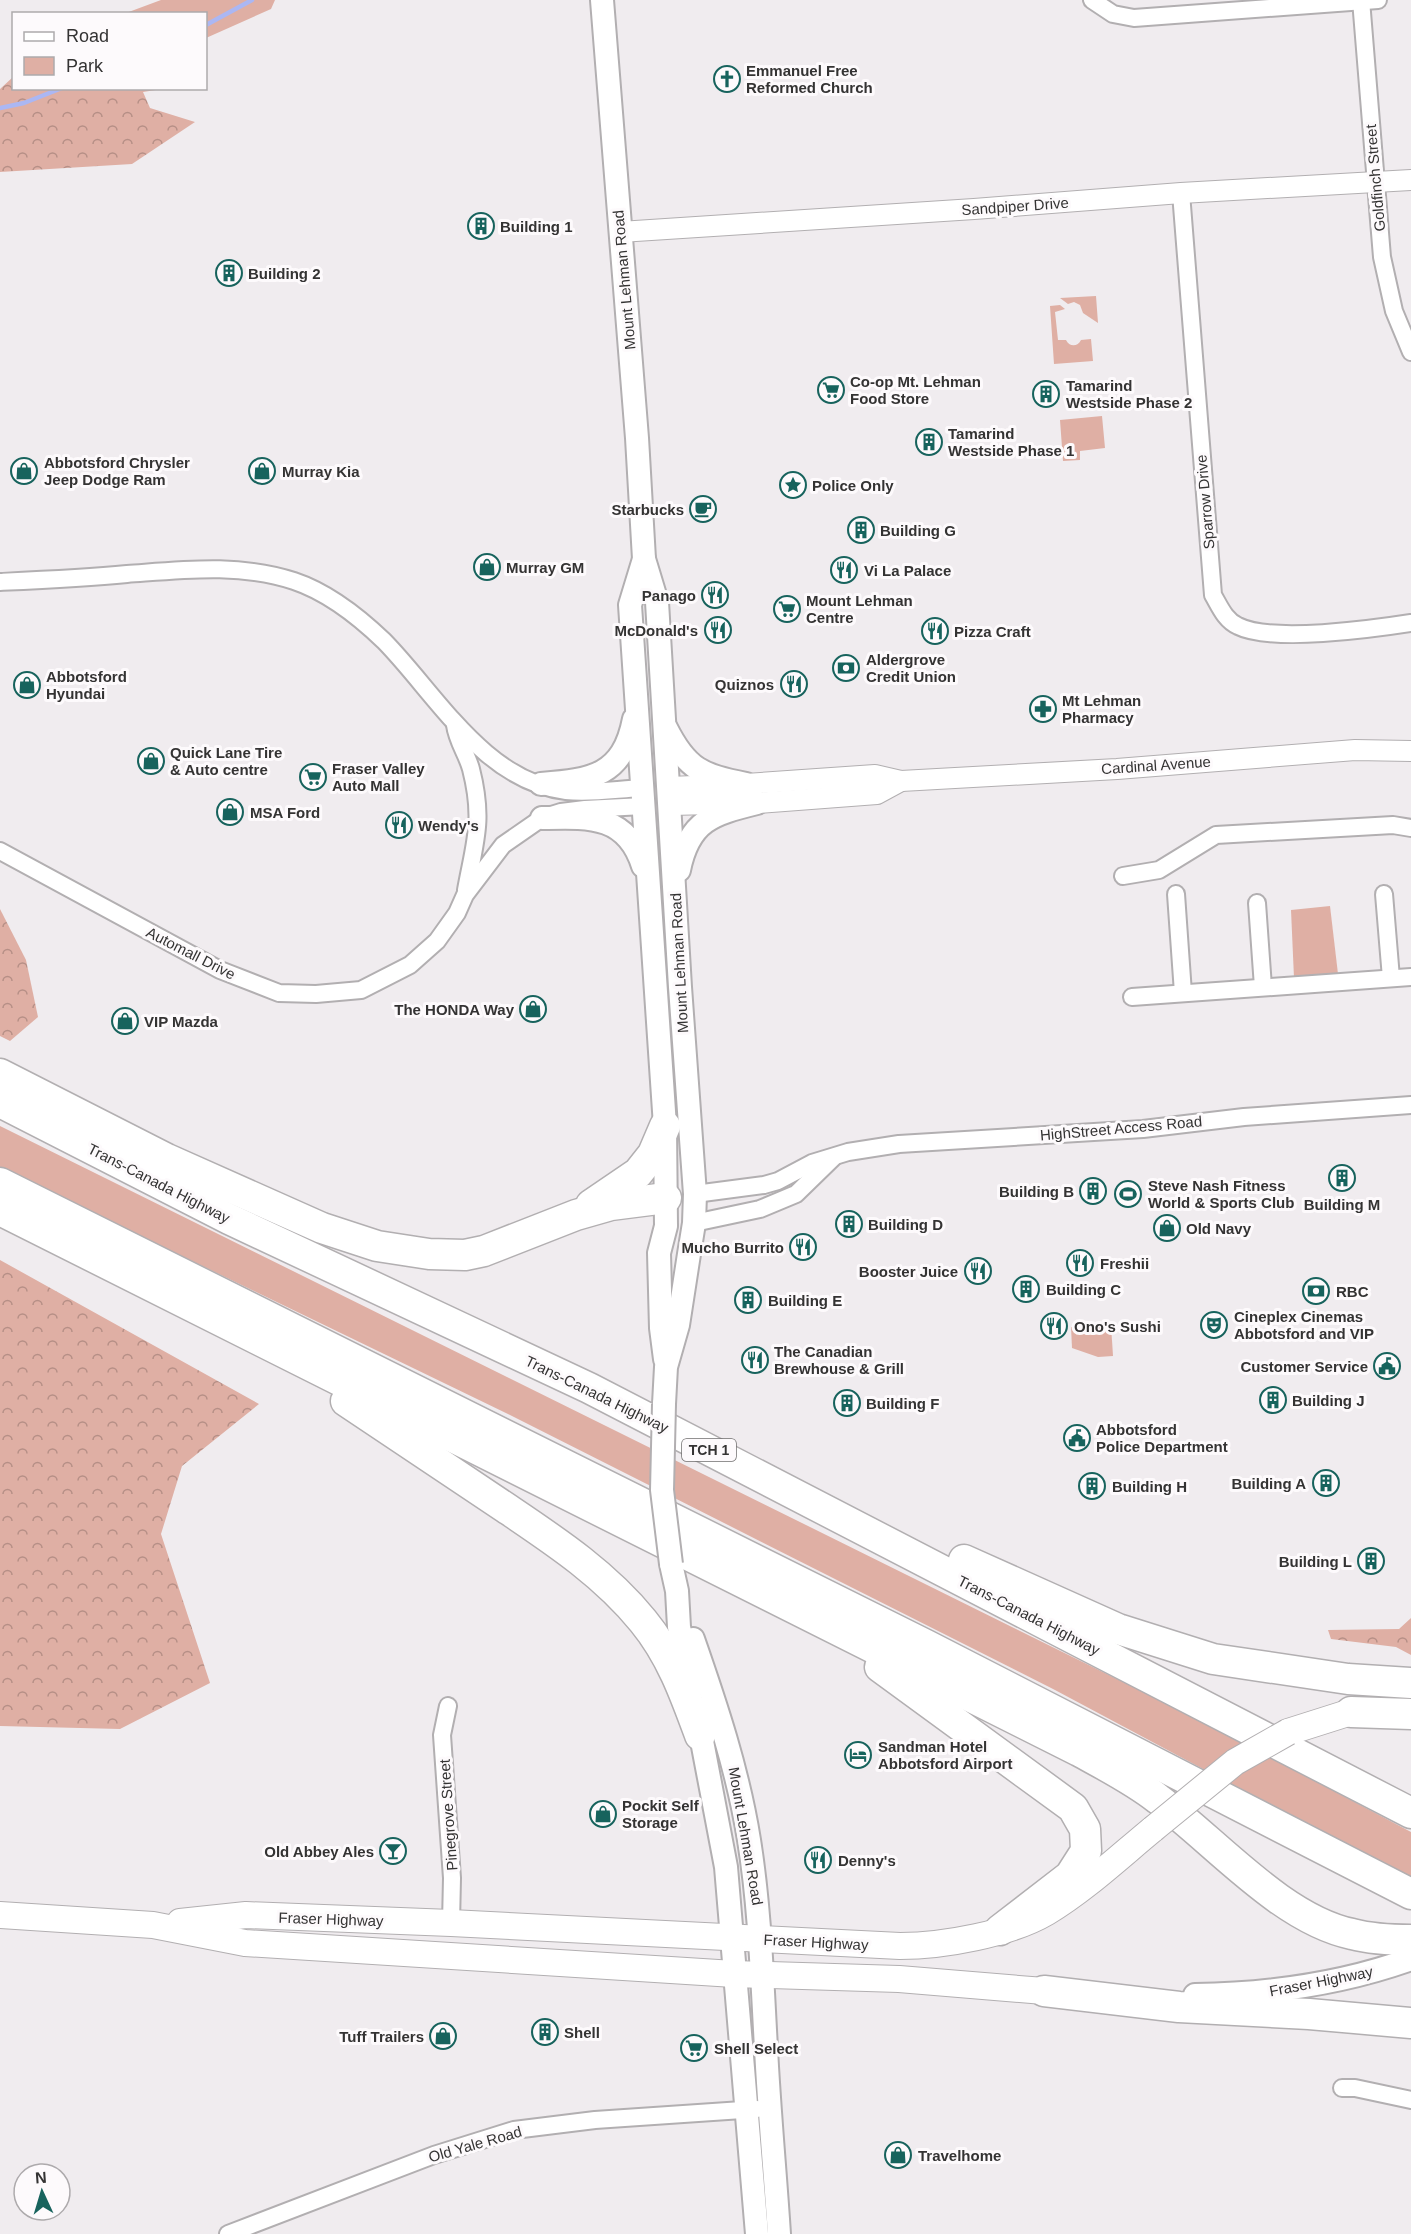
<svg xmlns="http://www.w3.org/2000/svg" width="1411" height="2234" font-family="Arial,sans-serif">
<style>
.green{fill:#dfafa4}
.forest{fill:url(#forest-crowns)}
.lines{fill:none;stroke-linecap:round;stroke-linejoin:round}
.stream{stroke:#abb7f3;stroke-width:4.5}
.minor-casing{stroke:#b2afb1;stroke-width:20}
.tertiary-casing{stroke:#b2afb1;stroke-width:22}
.secondary-casing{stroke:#b2afb1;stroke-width:26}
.primary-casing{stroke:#b2afb1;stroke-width:28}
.motorway-casing{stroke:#b2afb1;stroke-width:33}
.minor{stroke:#fff;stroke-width:16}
.tertiary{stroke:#fff;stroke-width:20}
.secondary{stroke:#fff;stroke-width:22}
.primary{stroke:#fff;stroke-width:26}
.motorway{stroke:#fff;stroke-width:30}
.secondary-bridge-casing{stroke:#b2afb1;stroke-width:26;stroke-linecap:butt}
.primary-bridge-casing{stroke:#b2afb1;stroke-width:28;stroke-linecap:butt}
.secondary-bridge{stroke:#fff;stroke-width:22}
.primary-bridge{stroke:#fff;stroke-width:26}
.labels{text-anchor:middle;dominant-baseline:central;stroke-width:6;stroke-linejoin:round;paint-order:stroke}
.shield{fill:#fdfafc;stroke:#706f6f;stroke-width:1.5}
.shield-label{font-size:14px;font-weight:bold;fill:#343333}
.poi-label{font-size:15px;font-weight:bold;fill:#343333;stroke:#fdfafc;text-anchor:start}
.street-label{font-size:15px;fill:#343333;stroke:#fdfafc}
</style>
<defs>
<pattern id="forest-crowns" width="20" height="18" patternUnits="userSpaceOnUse" patternTransform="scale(1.5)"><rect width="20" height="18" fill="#dfafa4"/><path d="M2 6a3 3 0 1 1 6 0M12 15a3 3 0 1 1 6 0" fill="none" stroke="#b68f86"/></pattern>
</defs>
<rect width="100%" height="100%" fill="#f0ecef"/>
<!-- green -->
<g class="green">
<path d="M161 0H275L271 9 206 38V14L126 13Z"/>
<path d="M1096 296 1098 323 1083 313 1080 305 1074 302 1068 304 1060 298Z"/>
<path d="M1060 305 1065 309 1055 312 1058 340H1066C1069 347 1078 347 1081 340L1091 339 1093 361 1054 364 1050 306Z"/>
<path d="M1102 416 1105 448 1080 451V460L1063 461 1060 420Z"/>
<path d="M1330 906 1338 974 1294 978 1291 910Z"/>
<path d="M0 1126 1208 1724 1411 1832V1880L1055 1690 512 1416 0 1168Z"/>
<path d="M1111 1325 1113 1356 1098 1357 1072 1348 1071 1327Z"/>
</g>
<!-- forest -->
<g class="forest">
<path d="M13 77 14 88 162 89 143 92 150 108 195 122 132 164 0 172V89Z"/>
<path d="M0 909 26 960 38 1017 10 1041 0 1036Z"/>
<path d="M0 1260 259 1404 182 1466 161 1534 210 1683 120 1729 0 1726Z"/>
<path d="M1411 1618V1655L1396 1647 1331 1639 1328 1630 1399 1629Z"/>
</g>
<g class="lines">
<!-- stream -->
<g class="stream">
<path d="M206 25 252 0"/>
<path d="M0 108 24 103 62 88"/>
</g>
<defs>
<g id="minor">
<path d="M1092 0 1113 14 1134 18 1378 0"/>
<path d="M1361 0 1382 257 1394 311 1411 352"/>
<path d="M1181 193 1213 595C1220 607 1225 620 1238 626 1271 643 1373 629 1411 623"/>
<path d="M0 582C42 580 85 578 127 574 183 570 239 563 294 581 327 592 359 617 384 641 436 694 485 782 566 791 591 794 618 789 643 788"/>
<path d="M455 725C457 741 467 754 471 769 484 820 475 841 466 890"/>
<path d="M0 851 220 970 279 993 316 994 361 990 410 965 437 941 457 913 465 895 503 845 542 818 561 812 585 809 644 806"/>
<path d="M1123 876 1159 870 1216 835 1393 825 1411 828"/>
<path d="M1176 894 1183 993"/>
<path d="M1384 894 1391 978"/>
<path d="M1257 903 1263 987"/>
<path d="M1132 997 1411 977"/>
<path d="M695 1194 764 1185 778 1181 812 1163 848 1152 899 1144 1143 1129 1244 1117 1411 1105"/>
<path d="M694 1223 760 1209 796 1194 833 1158"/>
<path d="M448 1706 442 1735 452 1878 451 1923"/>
<path d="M1342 2088H1355L1411 2100"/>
<path d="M228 2234 434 2155 514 2130 595 2120 757 2109"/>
</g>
<g id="tertiary">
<path d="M620 232 974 209 1181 193 1411 180"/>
<path d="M669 787 746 784 875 775 901 781 1117 769 1355 750 1411 751"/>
<path d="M670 805 757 803 877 794 901 781"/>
</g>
<g id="secondary">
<path d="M602 0 637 438 644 559 657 602 680 987 695 1194 694 1223 689 1254 678 1325 666 1367 664 1404"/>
<path d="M644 559 630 605 665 1126 666 1226 659 1253 661 1328 665 1359"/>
<path d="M666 728C687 770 702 775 746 784"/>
<path d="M541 784C592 780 623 776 634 719"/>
<path d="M542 818C588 817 627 814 643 866"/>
<path d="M679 870C689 820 713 814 757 803"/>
<path d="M671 1564 677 1591 679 1627 692 1688"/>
<path d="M693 1639C716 1705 738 1771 749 1840 760 1909 762 1978 766 2048 769 2110 775 2172 779 2234"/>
<path d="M698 1720 726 1867 757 2234"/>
<path d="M1195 1995C1269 1994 1341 1984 1411 1959"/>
</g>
<g id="primary">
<path d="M1288 1732 1351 1712"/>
<path d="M0 1915 153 1925 245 1943 734 1974 899 1979 1044 1991"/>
<path d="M180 1922 246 1915 451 1923 900 1946C943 1946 1010 1934 1047 1912 1085 1889 1119 1857 1153 1829"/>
</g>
<g id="motorway">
<path d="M0 1074 167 1159 322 1228 377 1246 429 1254 465 1255 484 1251 576 1215 611 1205 666 1198"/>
<path d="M0 1102 229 1219 589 1388 1411 1813"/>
<path d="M0 1183 926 1645 1411 1894"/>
<path d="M591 1205 638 1173 653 1154 665 1126"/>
<path d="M0 1210 1079 1751C1106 1766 1134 1780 1158 1799 1215 1841 1281 1919 1352 1934 1371 1939 1391 1940 1411 1940"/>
<path d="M346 1401C399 1437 453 1472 506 1508 555 1541 605 1574 643 1621 671 1655 685 1694 700 1735"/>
<path d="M964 1560 1118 1629 1213 1659 1348 1679 1411 1683"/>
<path d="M880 1667 1073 1808 1085 1829 1086 1851 1070 1876 1000 1930"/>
<path d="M1351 1712 1411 1714"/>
<path d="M1044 1991 1179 2007 1309 2014 1411 2023"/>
</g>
</defs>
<!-- minor casing -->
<use href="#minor" class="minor-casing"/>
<!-- tertiary casing -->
<use href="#tertiary" class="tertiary-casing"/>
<!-- secondary casing -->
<use href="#secondary" class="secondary-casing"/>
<!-- primary casing -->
<use href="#primary" class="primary-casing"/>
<!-- motorway casing -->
<use href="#motorway" class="motorway-casing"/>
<!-- minor -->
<use href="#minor" class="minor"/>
<!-- tertiary -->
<use href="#tertiary" class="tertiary"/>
<!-- secondary -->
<use href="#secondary" class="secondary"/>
<!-- primary -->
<use href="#primary" class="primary"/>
<!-- motorway -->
<use href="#motorway" class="motorway"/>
<defs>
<path id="secondary-bridge" d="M664 1404 662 1490 671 1564"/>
<path id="primary-bridge" d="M1153 1829 1235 1762 1288 1732"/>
</defs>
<!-- secondary-bridge casing -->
<use href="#secondary-bridge" class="secondary-bridge-casing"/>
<!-- primary-bridge casing -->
<use href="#primary-bridge" class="primary-bridge-casing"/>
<!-- secondary-bridge -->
<use href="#secondary-bridge" class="secondary-bridge"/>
<!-- primary-bridge -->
<use href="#primary-bridge" class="primary-bridge"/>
</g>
<!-- icons -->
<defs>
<symbol id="church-ring" viewBox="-11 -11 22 22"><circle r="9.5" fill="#fdfafc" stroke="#17635d" stroke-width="1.5"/><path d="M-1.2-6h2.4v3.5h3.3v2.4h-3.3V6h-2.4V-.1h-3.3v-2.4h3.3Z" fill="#17635d"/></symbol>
<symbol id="building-ring" viewBox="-11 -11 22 22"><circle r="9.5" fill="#fdfafc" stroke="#17635d" stroke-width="1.5"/><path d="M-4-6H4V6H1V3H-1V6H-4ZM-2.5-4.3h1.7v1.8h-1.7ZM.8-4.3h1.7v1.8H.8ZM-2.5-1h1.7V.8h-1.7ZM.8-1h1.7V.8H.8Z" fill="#17635d"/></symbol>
<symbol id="supermarket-ring" viewBox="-11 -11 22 22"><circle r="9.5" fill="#fdfafc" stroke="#17635d" stroke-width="1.5"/><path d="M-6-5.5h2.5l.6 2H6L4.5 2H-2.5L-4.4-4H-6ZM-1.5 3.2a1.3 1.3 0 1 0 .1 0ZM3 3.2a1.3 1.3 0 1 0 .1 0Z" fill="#17635d"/></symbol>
<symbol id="shop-ring" viewBox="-11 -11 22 22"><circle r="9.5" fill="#fdfafc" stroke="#17635d" stroke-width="1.5"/><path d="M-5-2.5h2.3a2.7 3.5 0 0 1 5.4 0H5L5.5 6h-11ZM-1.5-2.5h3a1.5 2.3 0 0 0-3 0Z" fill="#17635d"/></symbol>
<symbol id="sight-ring" viewBox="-11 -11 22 22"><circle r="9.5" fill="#fdfafc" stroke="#17635d" stroke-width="1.5"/><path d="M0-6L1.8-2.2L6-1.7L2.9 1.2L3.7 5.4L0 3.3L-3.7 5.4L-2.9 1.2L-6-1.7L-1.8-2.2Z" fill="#17635d"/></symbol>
<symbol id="cafe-ring" viewBox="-11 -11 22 22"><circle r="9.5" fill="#fdfafc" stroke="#17635d" stroke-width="1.5"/><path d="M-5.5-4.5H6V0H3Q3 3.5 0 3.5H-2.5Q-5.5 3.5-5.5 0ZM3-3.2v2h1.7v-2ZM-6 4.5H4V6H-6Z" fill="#17635d"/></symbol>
<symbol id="restaurant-ring" viewBox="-11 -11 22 22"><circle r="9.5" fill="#fdfafc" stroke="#17635d" stroke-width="1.5"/><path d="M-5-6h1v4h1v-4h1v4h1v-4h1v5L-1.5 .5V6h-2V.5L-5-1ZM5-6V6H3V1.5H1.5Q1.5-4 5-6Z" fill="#17635d"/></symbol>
<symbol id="bank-ring" viewBox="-11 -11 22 22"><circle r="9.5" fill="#fdfafc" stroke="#17635d" stroke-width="1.5"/><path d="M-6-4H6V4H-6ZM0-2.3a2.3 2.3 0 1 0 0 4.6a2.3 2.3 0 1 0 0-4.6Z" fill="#17635d"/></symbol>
<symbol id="pharmacy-ring" viewBox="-11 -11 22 22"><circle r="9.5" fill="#fdfafc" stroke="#17635d" stroke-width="1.5"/><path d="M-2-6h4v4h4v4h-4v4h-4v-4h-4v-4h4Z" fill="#17635d"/></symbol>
<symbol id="stadium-ring" viewBox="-11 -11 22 22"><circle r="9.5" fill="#fdfafc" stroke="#17635d" stroke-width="1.5"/><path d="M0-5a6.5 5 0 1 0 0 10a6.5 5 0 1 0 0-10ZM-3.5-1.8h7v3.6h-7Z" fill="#17635d"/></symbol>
<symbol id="theatre-ring" viewBox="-11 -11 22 22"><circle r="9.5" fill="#fdfafc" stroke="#17635d" stroke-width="1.5"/><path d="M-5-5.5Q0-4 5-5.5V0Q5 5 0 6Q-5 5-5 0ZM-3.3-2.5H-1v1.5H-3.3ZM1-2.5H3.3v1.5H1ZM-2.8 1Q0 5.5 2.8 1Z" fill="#17635d"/></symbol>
<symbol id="civic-ring" viewBox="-11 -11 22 22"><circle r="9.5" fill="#fdfafc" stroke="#17635d" stroke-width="1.5"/><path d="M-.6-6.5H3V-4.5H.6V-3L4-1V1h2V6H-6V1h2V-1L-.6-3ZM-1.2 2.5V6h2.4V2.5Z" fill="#17635d"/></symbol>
<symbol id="hotel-ring" viewBox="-11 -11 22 22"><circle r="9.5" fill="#fdfafc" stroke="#17635d" stroke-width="1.5"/><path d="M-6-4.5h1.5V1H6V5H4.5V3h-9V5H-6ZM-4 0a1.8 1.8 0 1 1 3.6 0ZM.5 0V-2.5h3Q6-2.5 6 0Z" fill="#17635d"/></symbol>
<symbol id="bar-ring" viewBox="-11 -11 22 22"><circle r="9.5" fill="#fdfafc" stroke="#17635d" stroke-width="1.5"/><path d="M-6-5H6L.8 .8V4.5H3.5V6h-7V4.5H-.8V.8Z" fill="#17635d"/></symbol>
</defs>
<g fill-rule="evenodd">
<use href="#church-ring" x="712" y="64" width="30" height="30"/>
<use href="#building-ring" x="466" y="211" width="30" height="30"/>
<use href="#building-ring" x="214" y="258" width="30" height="30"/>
<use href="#supermarket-ring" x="816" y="375" width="30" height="30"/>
<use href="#building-ring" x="1031" y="379" width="30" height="30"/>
<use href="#building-ring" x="914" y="427" width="30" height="30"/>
<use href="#shop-ring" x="9" y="456" width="30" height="30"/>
<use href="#shop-ring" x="247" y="456" width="30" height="30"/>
<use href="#sight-ring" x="778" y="470" width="30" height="30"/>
<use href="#cafe-ring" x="688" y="494" width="30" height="30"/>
<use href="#building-ring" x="846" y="515" width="30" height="30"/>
<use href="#shop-ring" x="472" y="552" width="30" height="30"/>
<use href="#restaurant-ring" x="829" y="555" width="30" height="30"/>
<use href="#restaurant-ring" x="700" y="580" width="30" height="30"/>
<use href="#supermarket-ring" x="772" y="594" width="30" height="30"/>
<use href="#restaurant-ring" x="703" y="615" width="30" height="30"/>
<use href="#restaurant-ring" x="920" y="616" width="30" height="30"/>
<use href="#bank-ring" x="831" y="653" width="30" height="30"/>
<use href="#restaurant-ring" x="779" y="669" width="30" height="30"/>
<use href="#shop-ring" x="12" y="670" width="30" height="30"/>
<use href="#pharmacy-ring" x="1028" y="694" width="30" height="30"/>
<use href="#shop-ring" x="136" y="746" width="30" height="30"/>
<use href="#supermarket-ring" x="298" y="762" width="30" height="30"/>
<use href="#shop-ring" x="215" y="797" width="30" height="30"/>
<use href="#restaurant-ring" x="384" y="810" width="30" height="30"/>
<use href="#shop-ring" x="518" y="994" width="30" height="30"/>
<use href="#shop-ring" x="110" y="1006" width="30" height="30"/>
<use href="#building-ring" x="1327" y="1163" width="30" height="30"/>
<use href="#building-ring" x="1078" y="1176" width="30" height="30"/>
<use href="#stadium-ring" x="1113" y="1179" width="30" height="30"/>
<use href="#building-ring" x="834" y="1209" width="30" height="30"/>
<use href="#shop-ring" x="1152" y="1213" width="30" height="30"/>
<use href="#restaurant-ring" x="788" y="1232" width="30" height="30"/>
<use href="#restaurant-ring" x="1065" y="1248" width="30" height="30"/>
<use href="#restaurant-ring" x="963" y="1256" width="30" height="30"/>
<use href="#building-ring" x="1011" y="1274" width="30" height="30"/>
<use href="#bank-ring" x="1301" y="1276" width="30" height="30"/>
<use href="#building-ring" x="733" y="1285" width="30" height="30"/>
<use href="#theatre-ring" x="1199" y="1310" width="30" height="30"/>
<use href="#restaurant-ring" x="1039" y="1311" width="30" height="30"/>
<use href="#restaurant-ring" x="740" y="1345" width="30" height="30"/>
<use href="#civic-ring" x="1372" y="1351" width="30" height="30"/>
<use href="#building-ring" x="1258" y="1385" width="30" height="30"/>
<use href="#building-ring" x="832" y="1388" width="30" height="30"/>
<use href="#civic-ring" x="1062" y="1423" width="30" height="30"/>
<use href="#building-ring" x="1311" y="1468" width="30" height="30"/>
<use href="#building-ring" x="1077" y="1471" width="30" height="30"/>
<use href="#building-ring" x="1356" y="1546" width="30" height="30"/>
<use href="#hotel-ring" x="843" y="1740" width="30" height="30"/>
<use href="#shop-ring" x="588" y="1799" width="30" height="30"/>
<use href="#bar-ring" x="378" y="1836" width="30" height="30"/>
<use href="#restaurant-ring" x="803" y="1845" width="30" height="30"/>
<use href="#building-ring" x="530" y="2017" width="30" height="30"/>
<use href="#shop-ring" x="428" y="2021" width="30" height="30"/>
<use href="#supermarket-ring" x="679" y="2033" width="30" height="30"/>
<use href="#shop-ring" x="883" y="2140" width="30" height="30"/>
</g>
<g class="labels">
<!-- shield labels -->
<rect class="shield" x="682" y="1439" width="54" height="22" rx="4.5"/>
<g class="shield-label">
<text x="709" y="1450">TCH 1</text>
</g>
<!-- poi labels -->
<g class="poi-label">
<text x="746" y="70">Emmanuel Free<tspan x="746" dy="17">Reformed Church</tspan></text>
<text x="500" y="226">Building 1</text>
<text x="248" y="273">Building 2</text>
<text x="850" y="381">Co-op Mt. Lehman<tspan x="850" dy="17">Food Store</tspan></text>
<text x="1066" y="385">Tamarind<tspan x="1066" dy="17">Westside Phase 2</tspan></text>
<text x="948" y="433">Tamarind<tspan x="948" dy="17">Westside Phase 1</tspan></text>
<text x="44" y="462">Abbotsford Chrysler<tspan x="44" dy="17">Jeep Dodge Ram</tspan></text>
<text x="282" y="471">Murray Kia</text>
<text x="812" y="485">Police Only</text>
<text x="684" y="509" text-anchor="end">Starbucks</text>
<text x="880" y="530">Building G</text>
<text x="506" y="567">Murray GM</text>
<text x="864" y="570">Vi La Palace</text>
<text x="696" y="595" text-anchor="end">Panago</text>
<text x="806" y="600">Mount Lehman<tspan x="806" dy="17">Centre</tspan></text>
<text x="698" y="630" text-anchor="end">McDonald's</text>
<text x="954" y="631">Pizza Craft</text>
<text x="866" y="659">Aldergrove<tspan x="866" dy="17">Credit Union</tspan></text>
<text x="46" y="676">Abbotsford<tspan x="46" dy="17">Hyundai</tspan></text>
<text x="774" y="684" text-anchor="end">Quiznos</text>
<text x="1062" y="700">Mt Lehman<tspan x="1062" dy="17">Pharmacy</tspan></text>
<text x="170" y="752">Quick Lane Tire<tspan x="170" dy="17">&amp; Auto centre</tspan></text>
<text x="332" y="768">Fraser Valley<tspan x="332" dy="17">Auto Mall</tspan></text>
<text x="250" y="812">MSA Ford</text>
<text x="418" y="825">Wendy's</text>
<text x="514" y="1009" text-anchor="end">The HONDA Way</text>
<text x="144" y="1021">VIP Mazda</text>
<text x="1148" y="1185">Steve Nash Fitness<tspan x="1148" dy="17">World &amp; Sports Club</tspan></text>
<text x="1074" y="1191" text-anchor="end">Building B</text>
<text x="1342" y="1204" text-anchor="middle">Building M</text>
<text x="868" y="1224">Building D</text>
<text x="1186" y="1228">Old Navy</text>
<text x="784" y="1247" text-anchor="end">Mucho Burrito</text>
<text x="1100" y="1263">Freshii</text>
<text x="958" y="1271" text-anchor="end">Booster Juice</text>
<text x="1046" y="1289">Building C</text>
<text x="1336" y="1291">RBC</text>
<text x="768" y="1300">Building E</text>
<text x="1234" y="1316">Cineplex Cinemas<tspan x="1234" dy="17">Abbotsford and VIP</tspan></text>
<text x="1074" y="1326">Ono's Sushi</text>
<text x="774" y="1351">The Canadian<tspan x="774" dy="17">Brewhouse &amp; Grill</tspan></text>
<text x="1368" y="1366" text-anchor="end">Customer Service</text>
<text x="1292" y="1400">Building J</text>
<text x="866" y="1403">Building F</text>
<text x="1096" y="1429">Abbotsford<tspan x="1096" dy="17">Police Department</tspan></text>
<text x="1306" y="1483" text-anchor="end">Building A</text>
<text x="1112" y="1486">Building H</text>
<text x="1352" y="1561" text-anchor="end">Building L</text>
<text x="878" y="1746">Sandman Hotel<tspan x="878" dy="17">Abbotsford Airport</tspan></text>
<text x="622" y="1805">Pockit Self<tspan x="622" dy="17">Storage</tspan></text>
<text x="374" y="1851" text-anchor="end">Old Abbey Ales</text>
<text x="838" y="1860">Denny's</text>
<text x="564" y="2032">Shell</text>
<text x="424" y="2036" text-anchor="end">Tuff Trailers</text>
<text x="714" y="2048">Shell Select</text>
<text x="918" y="2155">Travelhome</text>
</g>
<!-- street labels -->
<g class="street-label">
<text transform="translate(1375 178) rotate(-95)">Goldfinch Street</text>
<text transform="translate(1015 206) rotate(-4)">Sandpiper Drive</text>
<text transform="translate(624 280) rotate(-95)">Mount Lehman Road</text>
<text transform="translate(1205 502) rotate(-95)">Sparrow Drive</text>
<text transform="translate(1156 765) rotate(-4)">Cardinal Avenue</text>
<text transform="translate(191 953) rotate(27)">Automall Drive</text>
<text transform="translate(679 963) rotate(-93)">Mount Lehman Road</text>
<text transform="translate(1121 1128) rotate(-5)">HighStreet Access Road</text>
<text transform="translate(159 1183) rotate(27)">Trans-Canada Highway</text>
<text transform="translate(597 1394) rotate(26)">Trans-Canada Highway</text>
<text transform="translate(1029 1615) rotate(27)">Trans-Canada Highway</text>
<text transform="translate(448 1815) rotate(-94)">Pinegrove Street</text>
<text transform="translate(746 1836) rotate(80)">Mount Lehman Road</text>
<text transform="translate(331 1919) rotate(2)">Fraser Highway</text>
<text transform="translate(816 1942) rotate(3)">Fraser Highway</text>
<text transform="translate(1321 1981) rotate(-11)">Fraser Highway</text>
<text transform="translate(475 2144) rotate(-16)">Old Yale Road</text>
</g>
</g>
<!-- legend -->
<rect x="12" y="12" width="195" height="78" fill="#fdfafc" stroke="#adaaac" stroke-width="1.5"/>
<rect x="24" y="32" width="30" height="9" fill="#ffffff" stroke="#adaaac" stroke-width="1.5"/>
<text x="66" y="42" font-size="18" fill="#343333">Road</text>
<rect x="24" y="57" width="30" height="18" fill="#dfafa4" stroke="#adaaac" stroke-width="1.5"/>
<text x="66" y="72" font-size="18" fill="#343333">Park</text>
<!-- north arrow -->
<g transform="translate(42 2192) rotate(356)"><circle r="28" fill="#fdfafc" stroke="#adaaac" stroke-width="1.5"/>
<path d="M0-4.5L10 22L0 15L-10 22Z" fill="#17635d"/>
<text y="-9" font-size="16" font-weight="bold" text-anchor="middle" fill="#343333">N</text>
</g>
</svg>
